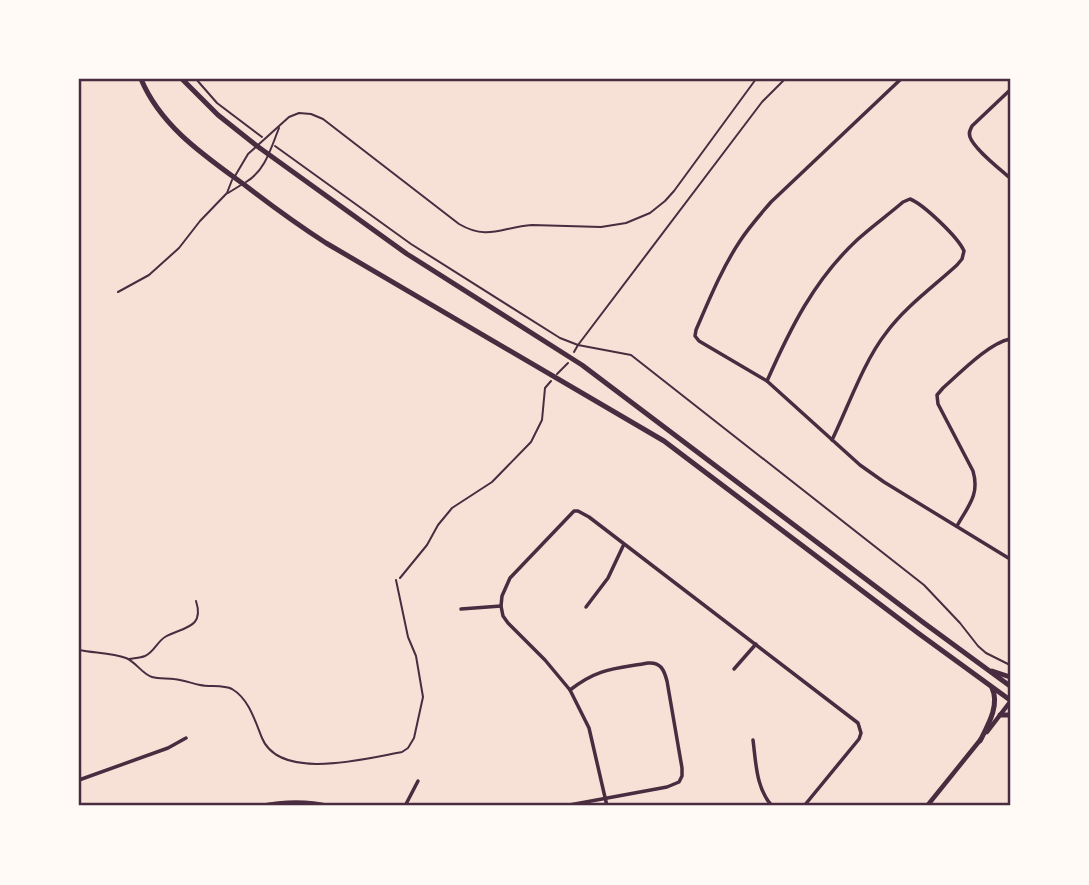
<svg xmlns="http://www.w3.org/2000/svg" width="1089" height="885" font-family="Helvetica,sans-serif">
<style>
.lines{fill:none;stroke-linecap:round;stroke-linejoin:round}
.path{stroke:#4a2c40;stroke-width:2}
.service{stroke:#4a2c40;stroke-width:2}
.minor{stroke:#4a2c40;stroke-width:3.5}
.secondary{stroke:#4a2c40;stroke-width:4.5}
.primary{stroke:#4a2c40;stroke-width:5}
.neatline{fill:none;stroke:#4a2c40;stroke-width:2.5}
</style>
<rect width="100%" height="100%" fill="#f7e1d7"/>
<g class="lines">
<!-- path -->
<g class="path">
<path d="M196 79 217 103 262 137"/>
<path d="M275 146 411 244 560 338 578 345 631 355 924 585 960 623 978 646 986 653 1010 665"/>
<path d="M574 352 578 345 762 102 785 79"/>
<path d="M557 374 568 363"/>
<path d="M400 578 427 545 438 525 452 508 492 482 531 442 542 420 545 388 551 381"/>
<path d="M79 650C94 653 112 653 126 658 136 662 142 674 152 677 159 679 167 678 174 679 183 680 191 683 200 685 209 687 224 685 232 689 249 699 255 721 262 738 280 782 368 758 402 752L408 748 414 738 423 697 416 656 408 637 396 580"/>
<path d="M129 659C134 658 140 658 145 656 154 652 157 642 165 637 182 627 205 629 196 601"/>
</g>
<!-- service -->
<g class="service">
<path d="M235 176 248 154 289 117 299 113 311 114 323 119 459 224C488 241 502 227 532 225L601 227 626 223 650 213 665 201 674 191 756 79"/>
<path d="M246 182C265 171 271 148 279 128"/>
<path d="M228 193 241 185"/>
<path d="M118 292 149 275 179 248 200 221 227 193 232 180"/>
</g>
<!-- minor -->
<g class="minor">
<path d="M901 79 771 202C760 215 749 227 740 241 722 268 709 300 696 330L695 336 699 341 767 381 860 465 884 482 1010 559"/>
<path d="M1010 90 972 126C970 131 968 132 970 137 974 149 1000 169 1010 178"/>
<path d="M767 381C790 329 814 280 857 240 871 227 888 215 903 202L910 199C923 204 958 237 964 251L962 259 957 265C933 287 905 307 886 333 864 361 848 407 832 440"/>
<path d="M957 526C968 506 980 495 973 471L938 404 937 395 943 388C960 373 989 343 1010 339"/>
<path d="M586 607 608 578 624 544"/>
<path d="M461 609 501 606"/>
<path d="M734 669 756 644"/>
<path d="M753 740C756 763 756 788 772 806"/>
<path d="M79 780 168 748 186 738"/>
<path d="M259 806C283 801 306 800 330 806"/>
<path d="M405 806 418 781"/>
<path d="M564 806 667 787 679 782 682 776V768L667 681C664 670 661 662 648 663 614 669 598 668 570 690"/>
<path d="M607 806 589 728 570 690 545 660 508 623 503 616 501 606 502 596 510 578 574 511H578L589 517 858 723 861 733 859 739 804 806"/>
</g>
<!-- secondary -->
<g class="secondary">
<path d="M987 732 1010 702"/>
<path d="M927 806 981 739"/>
</g>
<!-- primary -->
<g class="primary">
<path d="M141 79C161 127 205 156 246 186 272 206 298 225 326 243L664 441 918 633 1010 700"/>
<path d="M182 79 218 115 257 146 407 254 582 365 924 623 1010 686"/>
<path d="M992 671 1010 677"/>
<path d="M1000 715H1010"/>
<path d="M980 741C988 725 1000 705 992 688"/>
</g>
</g>
<!-- border -->
<rect width="1089" height="885" fill="none" stroke="#fffaf5" stroke-width="161"/>
<rect x="80" y="80" width="929" height="724" class="neatline"/>
</svg>
